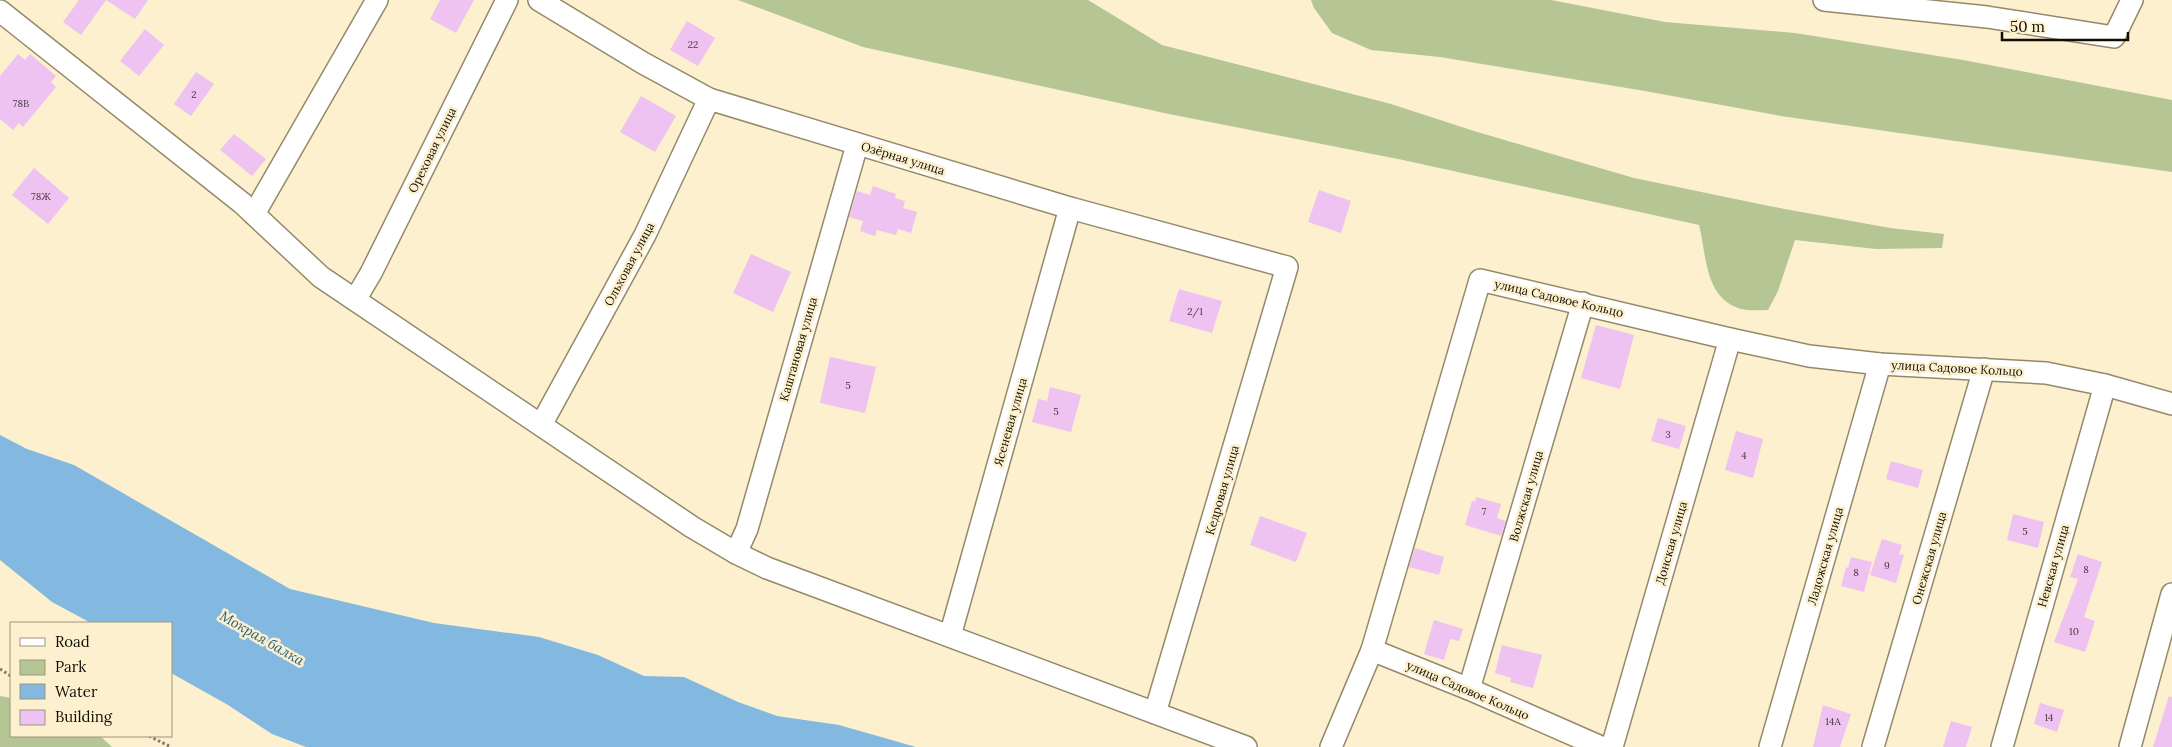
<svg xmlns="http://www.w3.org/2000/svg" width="2172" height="747" font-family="Lora,serif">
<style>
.green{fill:#b5c594}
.water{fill:#83b9e0}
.building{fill:#eec2f1}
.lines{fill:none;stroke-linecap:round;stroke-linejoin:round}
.minor-casing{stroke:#948969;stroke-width:24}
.path{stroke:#837b65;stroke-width:3;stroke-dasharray:2.5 2.5;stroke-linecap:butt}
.minor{stroke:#fff;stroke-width:21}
.labels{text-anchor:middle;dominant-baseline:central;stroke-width:5;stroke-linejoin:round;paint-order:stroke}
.number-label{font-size:10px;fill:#483a3e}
.street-label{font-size:12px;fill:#110d03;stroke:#fcf0ce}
.water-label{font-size:14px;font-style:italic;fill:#205d84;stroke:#fcf0ce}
</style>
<rect width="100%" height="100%" fill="#fcf0ce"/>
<!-- green -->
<g class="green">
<path d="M738 0H1088L1162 45 1391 104 1474 131 1634 178 1769 206 1890 228 1944 234 1942 248 1876 249 1795 240 1778 291 1768 310C1759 310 1749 311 1741 309 1704 298 1707 256 1699 225L1403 160 1169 114 863 47Z"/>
<path d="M1311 0H1551L1665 22 1795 33 1963 60 2172 100V172L1781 116 1645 91 1440 57 1371 50 1332 33 1314 8Z"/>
<path d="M0 696 11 698V736H100L112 747H0Z"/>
</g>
<!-- water -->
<path class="water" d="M0 435 27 449 74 465 290 589 434 623 539 637 598 655 644 676 684 677 738 702 777 716 839 725 916 747H306L272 734 228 705 171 673V623H91L52 602 0 560Z"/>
<!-- building -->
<g class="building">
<path d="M79 0H106L81 35 63 22Z"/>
<path d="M106 0H148L135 19Z"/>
<path d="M440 0H474L456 33 430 19Z"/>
<path d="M687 21 715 38 698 66 670 50Z"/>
<path d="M145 29 164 45 139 76 120 61Z"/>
<path d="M18 54 25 60 30 54 56 76 51 82 56 87 23 127 19 123 13 130 0 119V76Z"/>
<path d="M196 72 214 84 191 116 174 104Z"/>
<path d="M641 96 676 116 655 152 620 132Z"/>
<path d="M234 134 266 159 252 176 220 150Z"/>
<path d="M34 168 69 198 48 224 12 195Z"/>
<path d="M873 186 896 194 895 198 905 201 903 208 917 212 911 233 898 229 896 235 877 230 875 236 860 231 863 221 849 217 857 191 870 195Z"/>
<path d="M1319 190 1351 201 1341 233 1308 222Z"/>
<path d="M751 254 791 272 773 312 733 293Z"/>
<path d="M1179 289 1222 301 1212 333 1169 321Z"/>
<path d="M1596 325 1634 335 1620 389 1581 378Z"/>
<path d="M830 357 876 367 865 413 820 403Z"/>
<path d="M1050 387 1081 395 1071 432 1032 422 1038 399 1047 401Z"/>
<path d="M1658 418 1686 426 1679 449 1651 441Z"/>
<path d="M1736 431 1763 439 1753 478 1725 470Z"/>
<path d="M1891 461 1923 470 1918 488 1886 479Z"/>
<path d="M1476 497 1501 504 1497 518 1506 521 1501 536 1465 525 1472 501 1475 502Z"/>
<path d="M2013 514 2044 522 2038 548 2007 540Z"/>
<path d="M1260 516 1307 533 1296 562 1250 545Z"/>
<path d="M1882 539 1902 545 1899 554 1904 555 1896 583 1870 575Z"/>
<path d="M1415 548 1444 557 1439 575 1409 567Z"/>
<path d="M2078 554 2102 562 2084 617 2095 621 2085 652 2054 642 2078 579 2070 577Z"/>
<path d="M1851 557 1872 562 1864 592 1841 586 1846 567 1848 568Z"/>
<path d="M1434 620 1463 629 1459 641 1450 639 1444 660 1424 654Z"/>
<path d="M1502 645 1542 655 1533 688 1510 682 1511 678 1495 673Z"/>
<path d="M2169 696 2172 697V747H2153Z"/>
<path d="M2040 703 2064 710 2057 732 2034 724Z"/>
<path d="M1823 705 1851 714 1840 747H1813Z"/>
<path d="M1951 721 1972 727 1966 747H1943Z"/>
</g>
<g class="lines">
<defs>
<g id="minor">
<path d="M539 0 643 63 709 99 1070 208 1287 267 1155 713"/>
<path d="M1824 0 1987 17 2114 37 2132 0"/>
<path d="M0 11 242 203 321 277 692 527 736 553 767 568 1246 747"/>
<path d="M254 214 377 0"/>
<path d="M355 300 371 273 507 0"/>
<path d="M541 425 645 235 709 99"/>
<path d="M736 553 747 529 857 145"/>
<path d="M950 636 1070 208"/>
<path d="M1372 650 1469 689 1601 747"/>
<path d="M1469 689 1583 303"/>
<path d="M1331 747 1372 650 1480 280 1730 339 1809 356 1880 364 2046 373 2105 385 2172 404"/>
<path d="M1612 747 1730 339"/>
<path d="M1770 747 1880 364"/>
<path d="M1873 747 1984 369"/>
<path d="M2002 747 2105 385"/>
<path d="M2130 747 2172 594"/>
</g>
</defs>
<!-- minor casing -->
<use href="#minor" class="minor-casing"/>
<!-- path -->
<g class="path">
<path d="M0 669 11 676"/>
<path d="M149 736 171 747"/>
</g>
<!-- minor -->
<use href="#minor" class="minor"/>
</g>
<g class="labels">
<!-- number labels -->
<g class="number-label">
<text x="693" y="44">22</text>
<text x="194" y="94">2</text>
<text x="21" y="103">78В</text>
<text x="41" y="196">78Ж</text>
<text x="1195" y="311">2/1</text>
<text x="848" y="385">5</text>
<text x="1056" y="411">5</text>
<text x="1668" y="434">3</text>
<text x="1744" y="455">4</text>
<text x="1484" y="511">7</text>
<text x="2025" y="531">5</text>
<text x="1887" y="565">9</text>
<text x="2086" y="569">8</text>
<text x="1856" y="572">8</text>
<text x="2074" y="631">10</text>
<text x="2049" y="717">14</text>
<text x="1833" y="721">14А</text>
</g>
<!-- street labels -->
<g class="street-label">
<text transform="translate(432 150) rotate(-64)">Ореховая улица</text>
<text transform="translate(903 158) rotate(17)">Озёрная улица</text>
<text transform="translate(629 264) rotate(-62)">Ольховая улица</text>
<text transform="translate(1559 298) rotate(13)">улица Садовое Кольцо</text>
<text transform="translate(798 349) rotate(-74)">Каштановая улица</text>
<text transform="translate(1957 368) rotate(3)">улица Садовое Кольцо</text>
<text transform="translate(1010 422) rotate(-74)">Ясеневая улица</text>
<text transform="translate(1222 490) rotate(-74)">Кедровая улица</text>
<text transform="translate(1526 496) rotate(-74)">Волжская улица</text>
<text transform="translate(1671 543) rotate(-74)">Донская улица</text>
<text transform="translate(1825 556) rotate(-74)">Ладожская улица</text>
<text transform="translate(1929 558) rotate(-74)">Онежская улица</text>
<text transform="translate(2053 566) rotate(-74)">Невская улица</text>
<text transform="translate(1468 690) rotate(23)">улица Садовое Кольцо</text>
</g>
<!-- water labels -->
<g class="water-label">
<text transform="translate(262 638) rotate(30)">Мокрая балка</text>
</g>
</g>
<!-- legend -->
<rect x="10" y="622" width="162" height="115" fill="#fcf0ce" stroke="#9e957d"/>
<rect x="20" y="638" width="25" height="8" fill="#ffffff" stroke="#9e957d"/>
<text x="55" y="647" font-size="15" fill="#110d03">Road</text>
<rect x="20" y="660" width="25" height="15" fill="#b5c594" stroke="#9e957d"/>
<text x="55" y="672" font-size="15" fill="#110d03">Park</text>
<rect x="20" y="684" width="25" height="15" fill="#83b9e0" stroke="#9e957d"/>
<text x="55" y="697" font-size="15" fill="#110d03">Water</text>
<rect x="20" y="710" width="25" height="15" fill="#eec2f1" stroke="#9e957d"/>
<text x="55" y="722" font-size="15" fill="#110d03">Building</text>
<!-- scale -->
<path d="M2002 32v8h126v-8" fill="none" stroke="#110d03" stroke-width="2.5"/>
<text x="2010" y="32" font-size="15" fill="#110d03" stroke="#fcf0ce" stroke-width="4" paint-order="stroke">50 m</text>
</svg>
